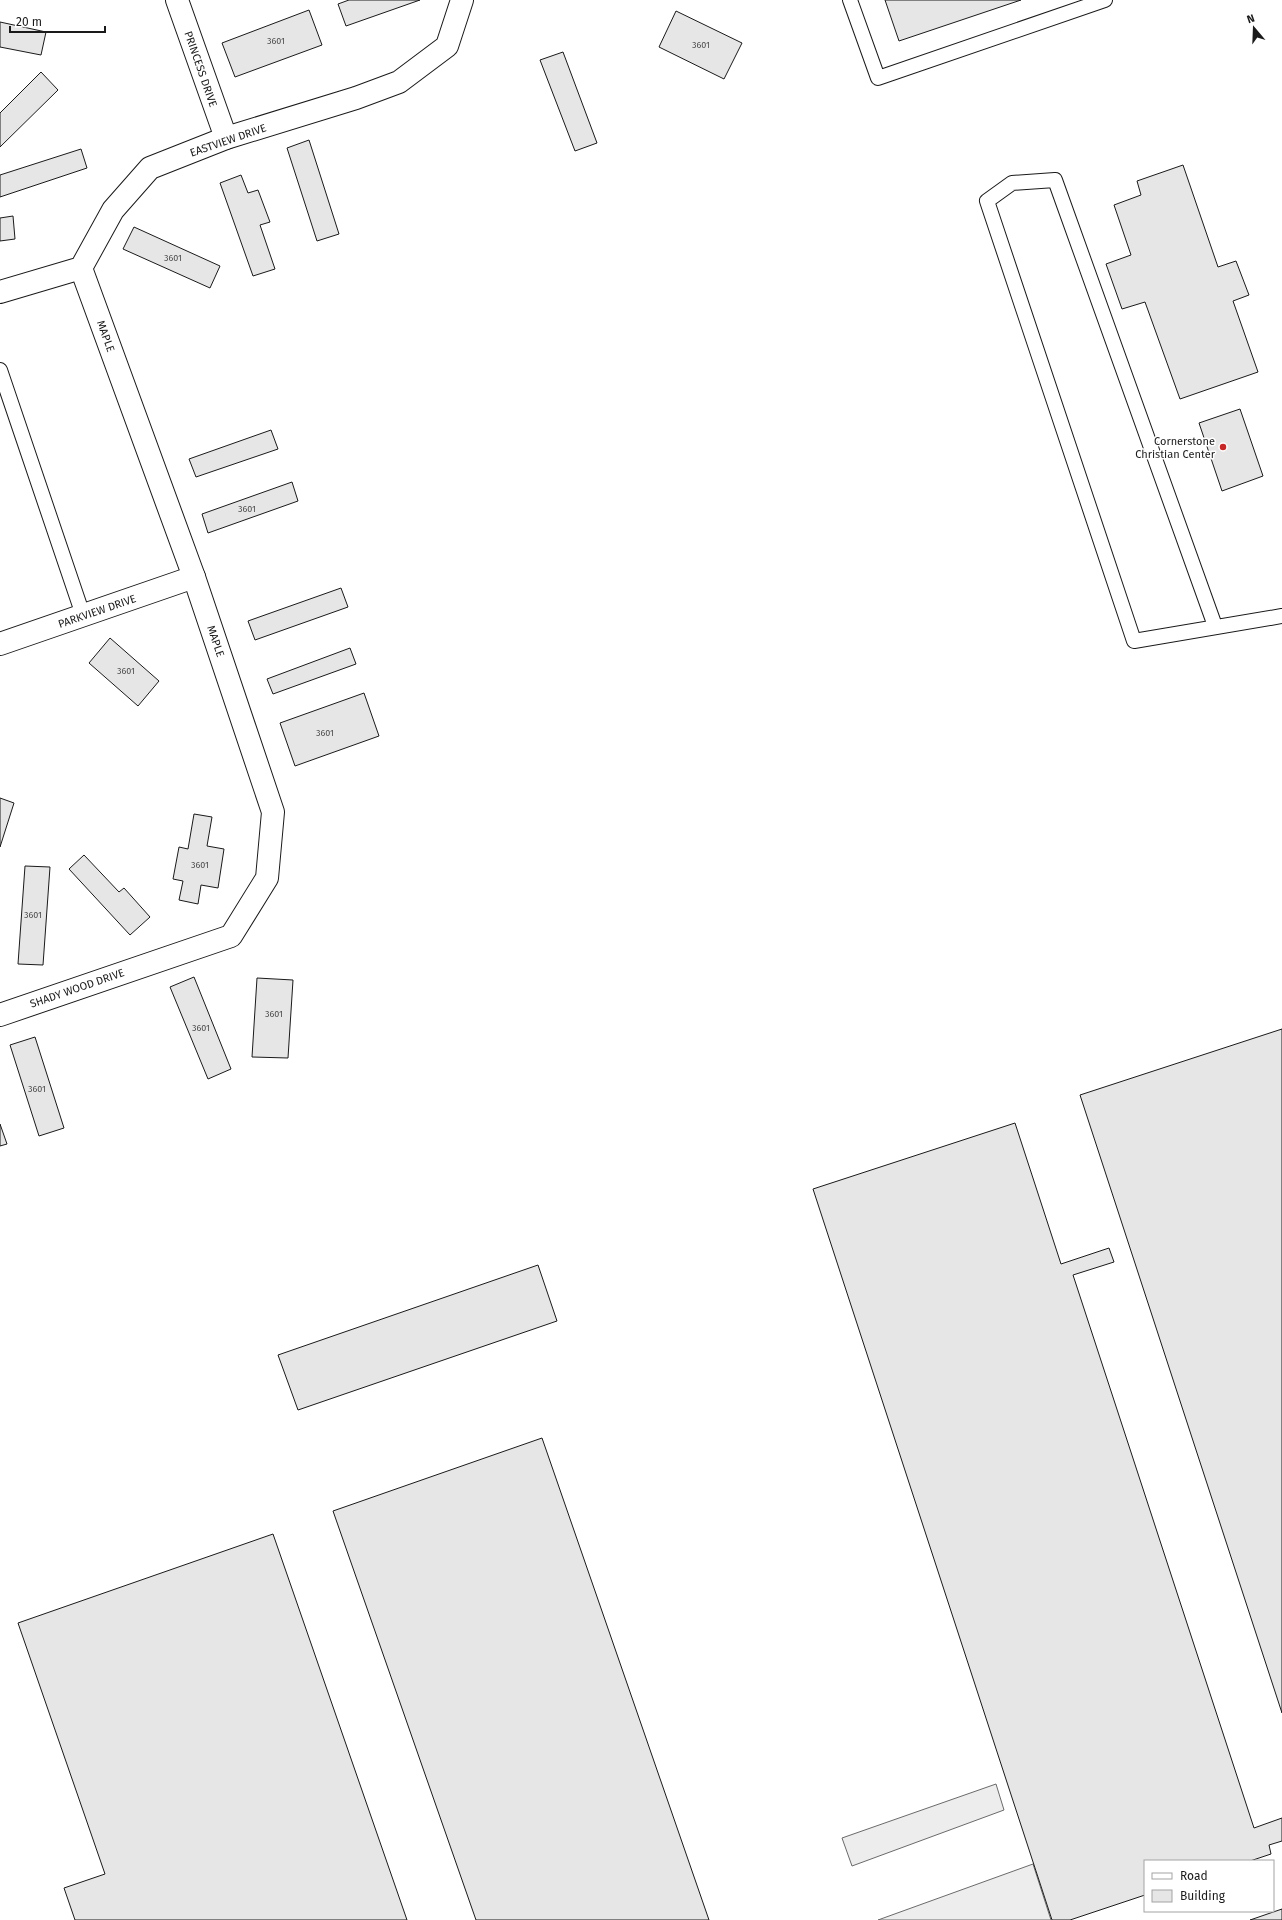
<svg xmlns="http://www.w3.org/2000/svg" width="1282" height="1920" font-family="'Fira Sans',sans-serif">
<rect width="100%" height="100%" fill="#fff"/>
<g fill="#ededed" stroke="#6a6a6a">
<path d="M996,1784L1004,1810L852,1866L842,1838Z"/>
<path d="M1033,1864L1051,1920H878Z"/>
</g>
<g fill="#e6e6e6" stroke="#1a1a1a">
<path d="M349,0H420L346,26L338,4Z"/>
<path d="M885,0H1021L899,41Z"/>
<path d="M309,10L322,45L235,77L222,43Z"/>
<path d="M676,11L742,43L724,79L659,47Z"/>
<path d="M0,22L46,32L41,55L0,47Z"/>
<path d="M563,52L597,143L575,151L540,60Z"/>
<path d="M41,72L58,90L0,147V113Z"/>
<path d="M309,140L339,234L317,241L287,148Z"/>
<path d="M81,149L87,168L0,197V175Z"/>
<path d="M1183,165L1218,267L1236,261L1249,295L1233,301L1258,372L1180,399L1145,302L1122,309L1106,264L1131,255L1114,205L1141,195L1137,181Z"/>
<path d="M241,175L248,193L258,190L270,222L260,225L275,269L253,276L220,183Z"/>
<path d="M13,216L15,239L0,241V218Z"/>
<path d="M134,227L220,266L210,288L123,249Z"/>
<path d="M1240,409L1263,476L1222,491L1199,423Z"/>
<path d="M271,430L278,449L196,477L189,459Z"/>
<path d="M292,482L298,501L208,533L202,514Z"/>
<path d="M341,588L348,607L255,640L248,621Z"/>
<path d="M110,638L159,681L138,706L89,663Z"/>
<path d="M350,648L356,664L273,694L267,679Z"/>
<path d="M364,693L379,736L295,766L280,723Z"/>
<path d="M0,798L14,803L0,847Z"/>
<path d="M194,814L212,817L207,846L224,849L218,888L201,885L198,904L179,900L183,881L173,879L179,847L188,849Z"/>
<path d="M84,855L119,892L124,888L150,917L130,935L69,869Z"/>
<path d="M25,866L50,867L43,965L18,964Z"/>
<path d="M194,977L231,1069L208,1079L170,987Z"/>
<path d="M257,978L293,980L288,1058L252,1057Z"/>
<path d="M1282,1029V1713L1080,1095Z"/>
<path d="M35,1037L64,1128L39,1136L10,1045Z"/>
<path d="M1015,1123L1061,1264L1109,1248L1114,1262L1073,1275L1254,1828L1282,1818V1841L1269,1845L1271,1854L1250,1861H1145V1895L1070,1920H1052L813,1189Z"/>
<path d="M0,1124L7,1144L0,1146Z"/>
<path d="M538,1265L557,1321L298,1410L278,1355Z"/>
<path d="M542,1438L709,1920H476L333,1511Z"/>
<path d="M273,1534L407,1920H75L64,1888L105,1874L18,1623Z"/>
<path d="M1282,1909V1920H1250Z"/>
</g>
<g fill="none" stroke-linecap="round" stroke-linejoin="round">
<g stroke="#1a1a1a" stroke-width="16">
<g id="service">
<path d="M850,0L878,78L1105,0"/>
<path d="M0,370L83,615"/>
<path d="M1215,626L1055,180L1012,183L987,201L1134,641L1282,616"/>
</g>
</g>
<g stroke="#1a1a1a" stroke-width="24">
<g id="minor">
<path d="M177,0L226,138"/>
<path d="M0,292L81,268L113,210L150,168L226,138L356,98L399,82L447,46L462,0"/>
<path d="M0,644L194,577"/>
<path d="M0,1015L231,936L267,878L273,812L194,577L81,268"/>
</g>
</g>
<use href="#service" stroke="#fff" stroke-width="14"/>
<use href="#minor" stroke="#fff" stroke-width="22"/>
</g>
<circle fill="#c62828" stroke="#fff" stroke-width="1.5" cx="1223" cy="447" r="4"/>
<g text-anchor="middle" stroke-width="3" stroke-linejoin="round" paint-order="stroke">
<g font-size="9" fill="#4d4d4d">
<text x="276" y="44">3601</text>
<text x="701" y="48">3601</text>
<text x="173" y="261">3601</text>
<text x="247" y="512">3601</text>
<text x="126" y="674">3601</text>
<text x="325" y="736">3601</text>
<text x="200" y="868">3601</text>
<text x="33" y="918">3601</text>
<text x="274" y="1017">3601</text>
<text x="201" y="1031">3601</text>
<text x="37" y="1092">3601</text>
</g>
<g font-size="11" fill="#1a1a1a" stroke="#fff">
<text transform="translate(201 69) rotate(71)" y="4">PRINCESS DRIVE</text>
<text transform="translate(228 140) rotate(-19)" y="4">EASTVIEW DRIVE</text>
<text transform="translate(106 336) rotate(70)" y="4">MAPLE</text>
<text transform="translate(97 611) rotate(-19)" y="4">PARKVIEW DRIVE</text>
<text transform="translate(216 641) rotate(71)" y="4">MAPLE</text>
<text transform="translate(77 988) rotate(-19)" y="4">SHADY WOOD DRIVE</text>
</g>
<g font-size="11" fill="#1a1a1a" stroke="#fff" text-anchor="end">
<text x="1215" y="445">Cornerstone<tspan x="1215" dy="13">Christian Center</tspan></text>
</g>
</g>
<rect x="1144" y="1860" width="130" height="52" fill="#ffffff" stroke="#a3a3a3"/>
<rect x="1152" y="1873" width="20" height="6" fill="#ffffff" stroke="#a3a3a3"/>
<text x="1180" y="1880" font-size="12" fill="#1a1a1a">Road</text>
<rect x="1152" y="1890" width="20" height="12" fill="#e6e6e6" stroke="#a3a3a3"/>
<text x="1180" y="1900" font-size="12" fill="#1a1a1a">Building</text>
<g transform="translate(1254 28) rotate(341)" stroke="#ffffff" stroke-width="3" paint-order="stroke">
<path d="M0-3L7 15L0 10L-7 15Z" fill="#1a1a1a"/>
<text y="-6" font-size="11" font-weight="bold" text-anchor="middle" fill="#1a1a1a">N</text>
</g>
<path d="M10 26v6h95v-6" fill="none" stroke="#1a1a1a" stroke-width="2"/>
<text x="16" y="26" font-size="12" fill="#1a1a1a" stroke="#ffffff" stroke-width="3" paint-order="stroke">20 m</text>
</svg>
